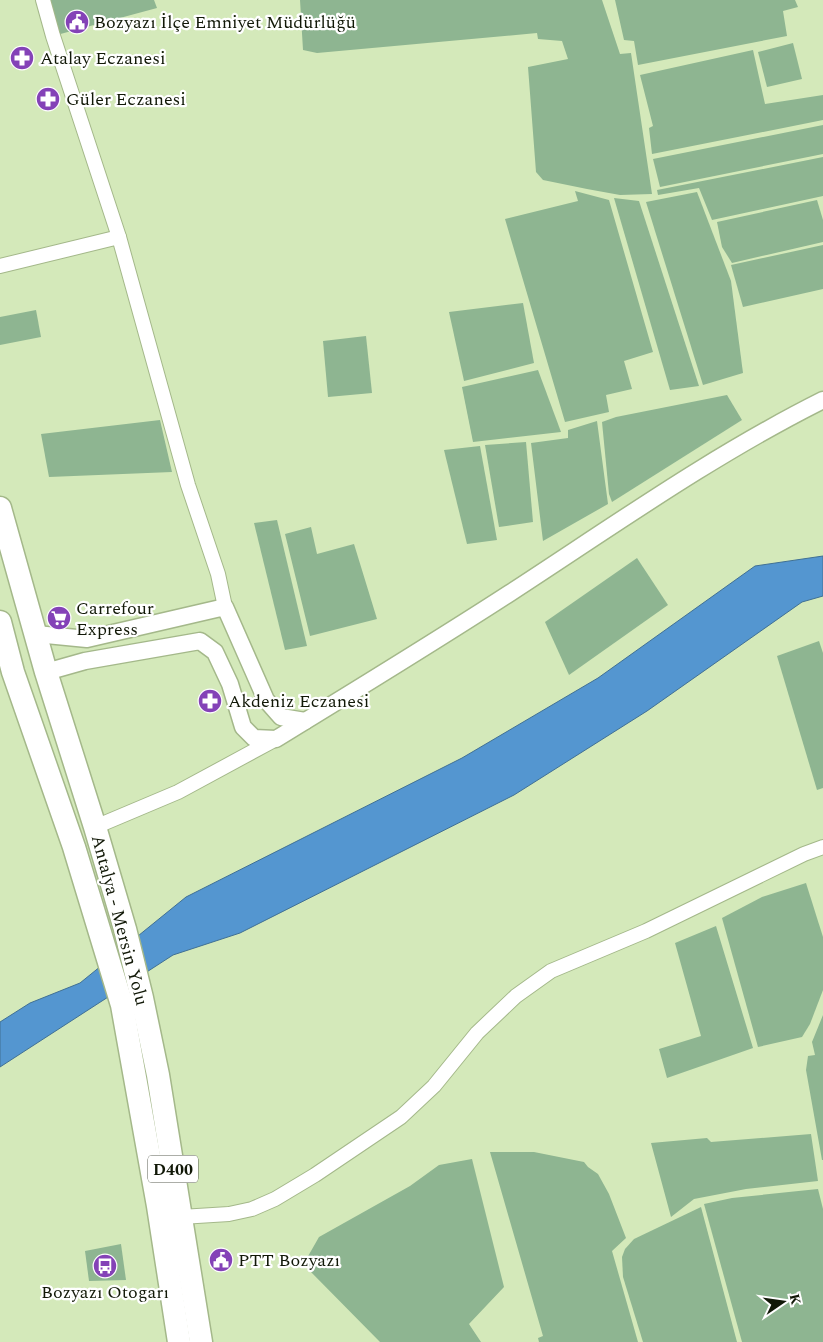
<svg xmlns="http://www.w3.org/2000/svg" width="823" height="1342" font-family="Spectral,serif">
<rect width="100%" height="100%" fill="#d4e9ba"/>
<path fill="#5496d0" stroke="#407094" d="M823,556V596L802,602L647,711L514,795L240,933L173,955L0,1067V1022L30,1003L80,983L186,897L462,758L598,678L755,566Z"/>
<g fill="#8eb591">
<path d="M43,0H154L157,8L53,36Z"/>
<path d="M300,0H602L620,54L631,53L652,194L620,195L587,189L543,180L536,172L528,67L568,59L562,41L538,39L537,33L317,53L303,50Z"/>
<path d="M615,0H795L798,7L783,11L787,36L638,65L634,41L624,40Z"/>
<path d="M793,43L802,79L767,87L758,52Z"/>
<path d="M753,50L765,104L823,95V120L652,154L649,128L653,126L640,75Z"/>
<path d="M823,125V154L660,187L653,159Z"/>
<path d="M823,157V196L712,220L699,188L658,195L657,190Z"/>
<path d="M575,191L609,200L653,352L624,361L632,389L606,395L609,412L565,422L505,219L578,201Z"/>
<path d="M697,192L731,281L743,373L703,385L646,202Z"/>
<path d="M614,198L639,201L699,386L670,390Z"/>
<path d="M817,200L823,220V242L732,263L722,247L717,222Z"/>
<path d="M823,245V289L743,307L731,265Z"/>
<path d="M523,303L534,363L464,381L449,312Z"/>
<path d="M36,310L41,337L0,345V317Z"/>
<path d="M366,336L372,393L328,397L323,341Z"/>
<path d="M538,370L561,432L473,442L462,387Z"/>
<path d="M727,395L742,420L612,502L609,494L602,422L616,417Z"/>
<path d="M160,420L172,472L49,477L41,434Z"/>
<path d="M597,421L608,504L543,541L531,443L568,438V430Z"/>
<path d="M526,442L533,522L499,527L485,445Z"/>
<path d="M480,446L497,540L467,544L444,450Z"/>
<path d="M277,520L307,646L285,650L254,523Z"/>
<path d="M311,527L317,554L354,544L377,619L310,636L285,534Z"/>
<path d="M637,558L668,605L569,675L545,622Z"/>
<path d="M819,641L823,653V788L817,790L777,656Z"/>
<path d="M806,883L823,937V990L810,1024L802,1037L758,1047L722,918L762,897Z"/>
<path d="M716,926L753,1048L667,1078L659,1049L701,1036L675,943Z"/>
<path d="M823,1015V1160H822L806,1070L808,1056L815,1055L812,1042Z"/>
<path d="M811,1134L818,1181L746,1189L694,1199L671,1217L651,1143L707,1138L711,1142Z"/>
<path d="M490,1152H534L584,1162L588,1167L598,1174L609,1194L626,1238L612,1251L638,1342H539L538,1338L543,1336Z"/>
<path d="M472,1159L504,1287L469,1324L481,1342H380L310,1271L307,1258L319,1237L410,1186L439,1165Z"/>
<path d="M818,1189L823,1209V1342H742L704,1204L732,1198Z"/>
<path d="M701,1207L737,1342H643L623,1277L622,1257L625,1249L634,1239Z"/>
<path d="M121,1244L126,1280L89,1281L85,1251Z"/>
</g>
<g fill="none" stroke-linecap="round" stroke-linejoin="round">
<g stroke="#a4b88a" stroke-width="16">
<g id="minor">
<path d="M43,0L53,36L119,237L188,485L218,574L225,607"/>
<path d="M0,266L119,237"/>
<path d="M95,827L178,792L276,739"/>
<path d="M181,1217L229,1214L252,1209L275,1199L315,1175L401,1117L434,1086L477,1033L516,996L551,971L646,931L804,854L823,847"/>
</g>
</g>
<g stroke="#a4b88a" stroke-width="19">
<g id="tertiary">
<path d="M36,634L87,639L225,607L266,700L281,717L305,721"/>
<path d="M46,672L85,661L200,641L215,652L230,684L243,727L254,738L276,739C354,691 433,643 510,593C613,526 713,455 823,400"/>
</g>
</g>
<g stroke="#a4b88a" stroke-width="25">
<g id="trunk">
<path d="M0,508L46,672L95,827L125,929L142,998L158,1075L201,1342"/>
<path d="M0,622L13,672L74,847L122,1005L158,1206L179,1342"/>
</g>
</g>
<use href="#minor" stroke="#fff" stroke-width="14"/>
<use href="#tertiary" stroke="#fff" stroke-width="16"/>
<use href="#trunk" stroke="#fff" stroke-width="22"/>
</g>
<defs>
<g id="civic-disc" transform="scale(1.25)"><circle r="9.5" fill="#8442b7" stroke="#fff"/><path d="M-.6-6.5H3V-4.5H.6V-3L4-1V1h2V6H-6V1h2V-1L-.6-3ZM-1.2 2.5V6h2.4V2.5Z" fill="#fff"/></g>
<g id="pharmacy-disc" transform="scale(1.25)"><circle r="9.5" fill="#8442b7" stroke="#fff"/><path d="M-2-6h4v4h4v4h-4v4h-4v-4h-4v-4h4Z" fill="#fff"/></g>
<g id="supermarket-disc" transform="scale(1.25)"><circle r="9.5" fill="#8442b7" stroke="#fff"/><path d="M-6-5.5h2.5l.6 2H6L4.5 2H-2.5L-4.4-4H-6ZM-1.5 3.2a1.3 1.3 0 1 0 .1 0ZM3 3.2a1.3 1.3 0 1 0 .1 0Z" fill="#fff"/></g>
<g id="bus-disc" transform="scale(1.25)"><circle r="9.5" fill="#8442b7" stroke="#fff"/><path d="M-5-6H5V4H4V6H2V4H-2V6H-4V4H-5ZM-3.5-4V0h7V-4ZM-3.5 1.2v1.5H-2V1.2ZM2 1.2v1.5H3.5V1.2Z" fill="#fff"/></g>
</defs>
<g fill-rule="evenodd">
<use href="#civic-disc" x="77" y="22"/>
<use href="#pharmacy-disc" x="22" y="58"/>
<use href="#pharmacy-disc" x="48" y="99"/>
<use href="#supermarket-disc" x="59" y="618"/>
<use href="#pharmacy-disc" x="210" y="701"/>
<use href="#civic-disc" x="221" y="1260"/>
<use href="#bus-disc" x="105" y="1266"/>
</g>
<g text-anchor="middle" stroke-width="4.5" stroke-linejoin="round" paint-order="stroke">
<rect fill="#fff" stroke="#585d51" stroke-width="1" x="148" y="1155.5" width="50" height="27" rx="4"/>
<g font-size="16" font-weight="bold" fill="#111807">
<text x="173" y="1175">D400</text>
</g>
<g font-size="18" fill="#111807" stroke="#fff" text-anchor="start">
<text x="94" y="28">Bozyazı İlçe Emniyet Müdürlüğü</text>
<text x="40" y="64">Atalay Eczanesi</text>
<text x="66" y="105">Güler Eczanesi</text>
<text x="76" y="614">Carrefour<tspan x="76" dy="21">Express</tspan></text>
<text x="228" y="707">Akdeniz Eczanesi</text>
<text x="238" y="1266">PTT Bozyazı</text>
<text x="105" y="1298" text-anchor="middle">Bozyazı Otogarı</text>
</g>
<g font-size="18" fill="#111807" stroke="#fff">
<text transform="translate(120 920) rotate(75)" y="6">Antalya - Mersin Yolu</text>
</g>
</g>
<g transform="translate(783 1302) rotate(77)" stroke="#ffffff" stroke-width="4" paint-order="stroke">
<path d="M0-4L9 19L0 12L-9 19Z" fill="#111807"/>
<text y="-8" font-size="14" font-weight="bold" text-anchor="middle" fill="#111807">K</text>
</g>
</svg>
